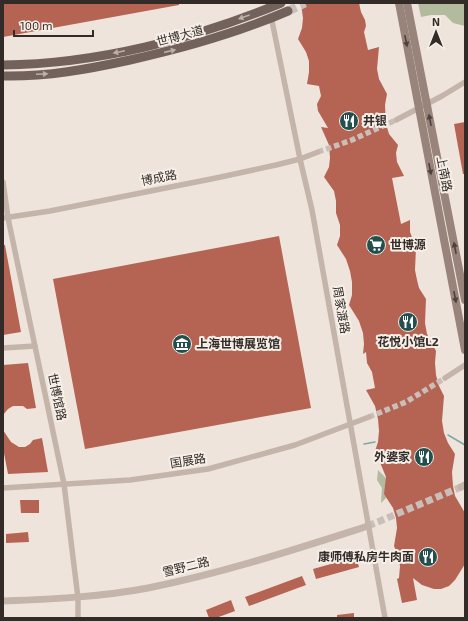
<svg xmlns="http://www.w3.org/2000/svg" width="468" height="621" font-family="'Exo 2','Noto Sans SC',sans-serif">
<rect width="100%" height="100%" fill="#eee4dc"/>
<g fill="#b3bb9e">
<path d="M418,3H465V26L453,23L445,15H431L421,17Z"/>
<path d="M378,470L393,485L392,492L381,503L382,488L377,480Z"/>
</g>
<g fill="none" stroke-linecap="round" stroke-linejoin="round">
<g stroke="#7fa7a6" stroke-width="1.5">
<path d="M448,435L465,445"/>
<path d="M364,444L375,442"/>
</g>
</g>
<g fill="#b56453">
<path d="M3,3H179V5L3,37Z"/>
<path d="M301,3H359L361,12L365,20L366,26L364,32L368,50L379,47L377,69L379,79L387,94L385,105L386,124L389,134L398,145L396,153L397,162L404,176L392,178L401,224L410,220V232L416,248L415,270L417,280L419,288L426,299L425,323L427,334L436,351L435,363L436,375L439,386L444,396L442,421L444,433L448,443L455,454L452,472L453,486L455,496L465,513L464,524L465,564L455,580L449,586L441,589H434L422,585L413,578L417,600L402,603L397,579L399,578L400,566L397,553L394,546L397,528L396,518L393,508L384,494L386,477L379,460L374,454L378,442L379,431L378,419L375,406L366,390L375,388L372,372L367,363L366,352L363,354L364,344L363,333L359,321L349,305L352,295V282L350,271L346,259L337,245L340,236V225L336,213V201L334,191L324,177L329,167L330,158L329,145L321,127L328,128L318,111L317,104L321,96L319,86L307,84L309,72V61L306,52L298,39L302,28L303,18Z"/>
<path d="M465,122V174H463L454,124Z"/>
<path d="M279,236L311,408L85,449L53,279Z"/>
<path d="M3,245H5L21,332L3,335Z"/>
<path d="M28,363L36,408L27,409L23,406H13L8,409L3,415V365Z"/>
<path d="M3,430L11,442L19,447H25L30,444L33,440L42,438L48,472L8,474L3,448Z"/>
<path d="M20,500H39V513H21Z"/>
<path d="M28,532L29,542L6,543V534Z"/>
<path d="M356,557L359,567L316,579L313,569Z"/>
<path d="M302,576L306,585L249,606L245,597Z"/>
<path d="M231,600L235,611L216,618H209L206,610Z"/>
<path d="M354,613V618H337V615Z"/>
</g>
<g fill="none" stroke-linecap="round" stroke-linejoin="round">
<g stroke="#c9bfb8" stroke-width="5.5" stroke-dasharray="5.5 3" stroke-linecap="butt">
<path d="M318,152L352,140L396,120"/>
<path d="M369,417L406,402L445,378"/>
</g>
<path stroke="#c9bfb8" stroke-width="7" stroke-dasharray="7 3.5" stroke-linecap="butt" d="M368,526L461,487"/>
<path stroke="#c9bfb8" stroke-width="9" stroke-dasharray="9 4.5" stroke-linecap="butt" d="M288,11L305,3"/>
<g stroke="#c4b4aa" stroke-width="5.5">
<path d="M271,16L300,159L312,210L385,618"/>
<path d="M396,120L442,96L465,82"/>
<path d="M3,182L8,218L64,484L78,598V618"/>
<path d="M3,218L50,211L216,178L276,165L300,159L318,152"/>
<path d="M3,348L35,346"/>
<path d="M445,378L465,365"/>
<path d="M3,488L130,480L208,469L295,445L369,417"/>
</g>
<g stroke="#c4b4aa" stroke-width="7">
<path d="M461,487L465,485"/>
<path d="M3,601C52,599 101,597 148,588C223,573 296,549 368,526"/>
</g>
<g stroke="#98847b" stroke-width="8">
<path d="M399,3L465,350"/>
<path d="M407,3L465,300"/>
</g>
<g stroke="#73625b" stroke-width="9">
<path d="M3,65C96,64 195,39 281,3"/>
<path d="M3,76C46,77 89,69 130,60C184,48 237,33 288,11"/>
</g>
</g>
<defs><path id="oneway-solid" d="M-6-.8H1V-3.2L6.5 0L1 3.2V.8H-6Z"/></defs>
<g fill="#bbb0a9">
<use href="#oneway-solid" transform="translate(244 17) rotate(160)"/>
<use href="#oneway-solid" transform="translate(170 51) rotate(-13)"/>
<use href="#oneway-solid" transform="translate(119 52) rotate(168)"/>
<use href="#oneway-solid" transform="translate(42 74) rotate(-3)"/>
</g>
<g fill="#4c413d">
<use href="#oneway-solid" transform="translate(406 41) rotate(79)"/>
<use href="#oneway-solid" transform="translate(430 120) rotate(-101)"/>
<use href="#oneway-solid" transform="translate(430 169) rotate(79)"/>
<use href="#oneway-solid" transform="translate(455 248) rotate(-101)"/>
<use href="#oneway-solid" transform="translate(455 297) rotate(79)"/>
</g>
<defs>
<g id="restaurant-disc" transform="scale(1)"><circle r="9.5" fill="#234f4f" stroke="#f6efe8"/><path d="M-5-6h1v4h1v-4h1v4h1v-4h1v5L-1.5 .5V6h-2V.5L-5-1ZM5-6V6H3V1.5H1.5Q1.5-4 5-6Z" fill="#fff"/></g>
<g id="supermarket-disc" transform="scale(1)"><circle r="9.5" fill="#234f4f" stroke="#f6efe8"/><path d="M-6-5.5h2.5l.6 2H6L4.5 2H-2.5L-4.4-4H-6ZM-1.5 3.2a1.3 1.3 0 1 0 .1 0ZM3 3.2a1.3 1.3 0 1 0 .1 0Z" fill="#fff"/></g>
<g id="museum-disc" transform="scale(1)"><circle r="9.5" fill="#234f4f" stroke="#f6efe8"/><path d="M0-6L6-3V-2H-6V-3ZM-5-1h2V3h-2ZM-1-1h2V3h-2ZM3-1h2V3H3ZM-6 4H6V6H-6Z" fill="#fff"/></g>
</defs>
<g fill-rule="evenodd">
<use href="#restaurant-disc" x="349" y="121"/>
<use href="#supermarket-disc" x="376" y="245"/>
<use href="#restaurant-disc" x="408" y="322"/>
<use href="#museum-disc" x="182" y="344"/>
<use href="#restaurant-disc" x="424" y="457"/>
<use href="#restaurant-disc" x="428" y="557"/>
</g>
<g text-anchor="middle" stroke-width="4" stroke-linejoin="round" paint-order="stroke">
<g font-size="12" fill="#332b28" stroke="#f6efe8">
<text transform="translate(180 36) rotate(-15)" y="4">世博大道</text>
<text transform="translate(444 174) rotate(79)" y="4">上南路</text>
<text transform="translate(159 178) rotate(-11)" y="4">博成路</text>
<text transform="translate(341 310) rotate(80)" y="4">周家渡路</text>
<text transform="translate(57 397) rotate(78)" y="4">世博馆路</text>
<text transform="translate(188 461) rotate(-9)" y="4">国展路</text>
<text transform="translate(186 567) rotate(-14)" y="4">雪野二路</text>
</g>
<g font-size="12" font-weight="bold" fill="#332b28" stroke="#f6efe8" text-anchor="start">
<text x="363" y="125">井银</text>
<text x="390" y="249">世博源</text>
<text x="408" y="346" text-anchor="middle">花悦小馆L2</text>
<text x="196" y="348">上海世博展览馆</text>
<text x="410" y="461" text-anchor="end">外婆家</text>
<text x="414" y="561" text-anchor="end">康师傅私房牛肉面</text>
</g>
</g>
<rect width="468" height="621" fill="none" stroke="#332b28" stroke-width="8"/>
<g transform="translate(436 32)" stroke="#f6efe8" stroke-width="3" paint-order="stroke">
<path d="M0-3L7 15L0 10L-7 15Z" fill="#332b28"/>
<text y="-6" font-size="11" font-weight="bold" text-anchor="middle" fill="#332b28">N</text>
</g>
<path d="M14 30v6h79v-6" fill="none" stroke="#332b28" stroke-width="2"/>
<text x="20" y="30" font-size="12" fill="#332b28" stroke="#f6efe8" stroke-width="3" paint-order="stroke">100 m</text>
</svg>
